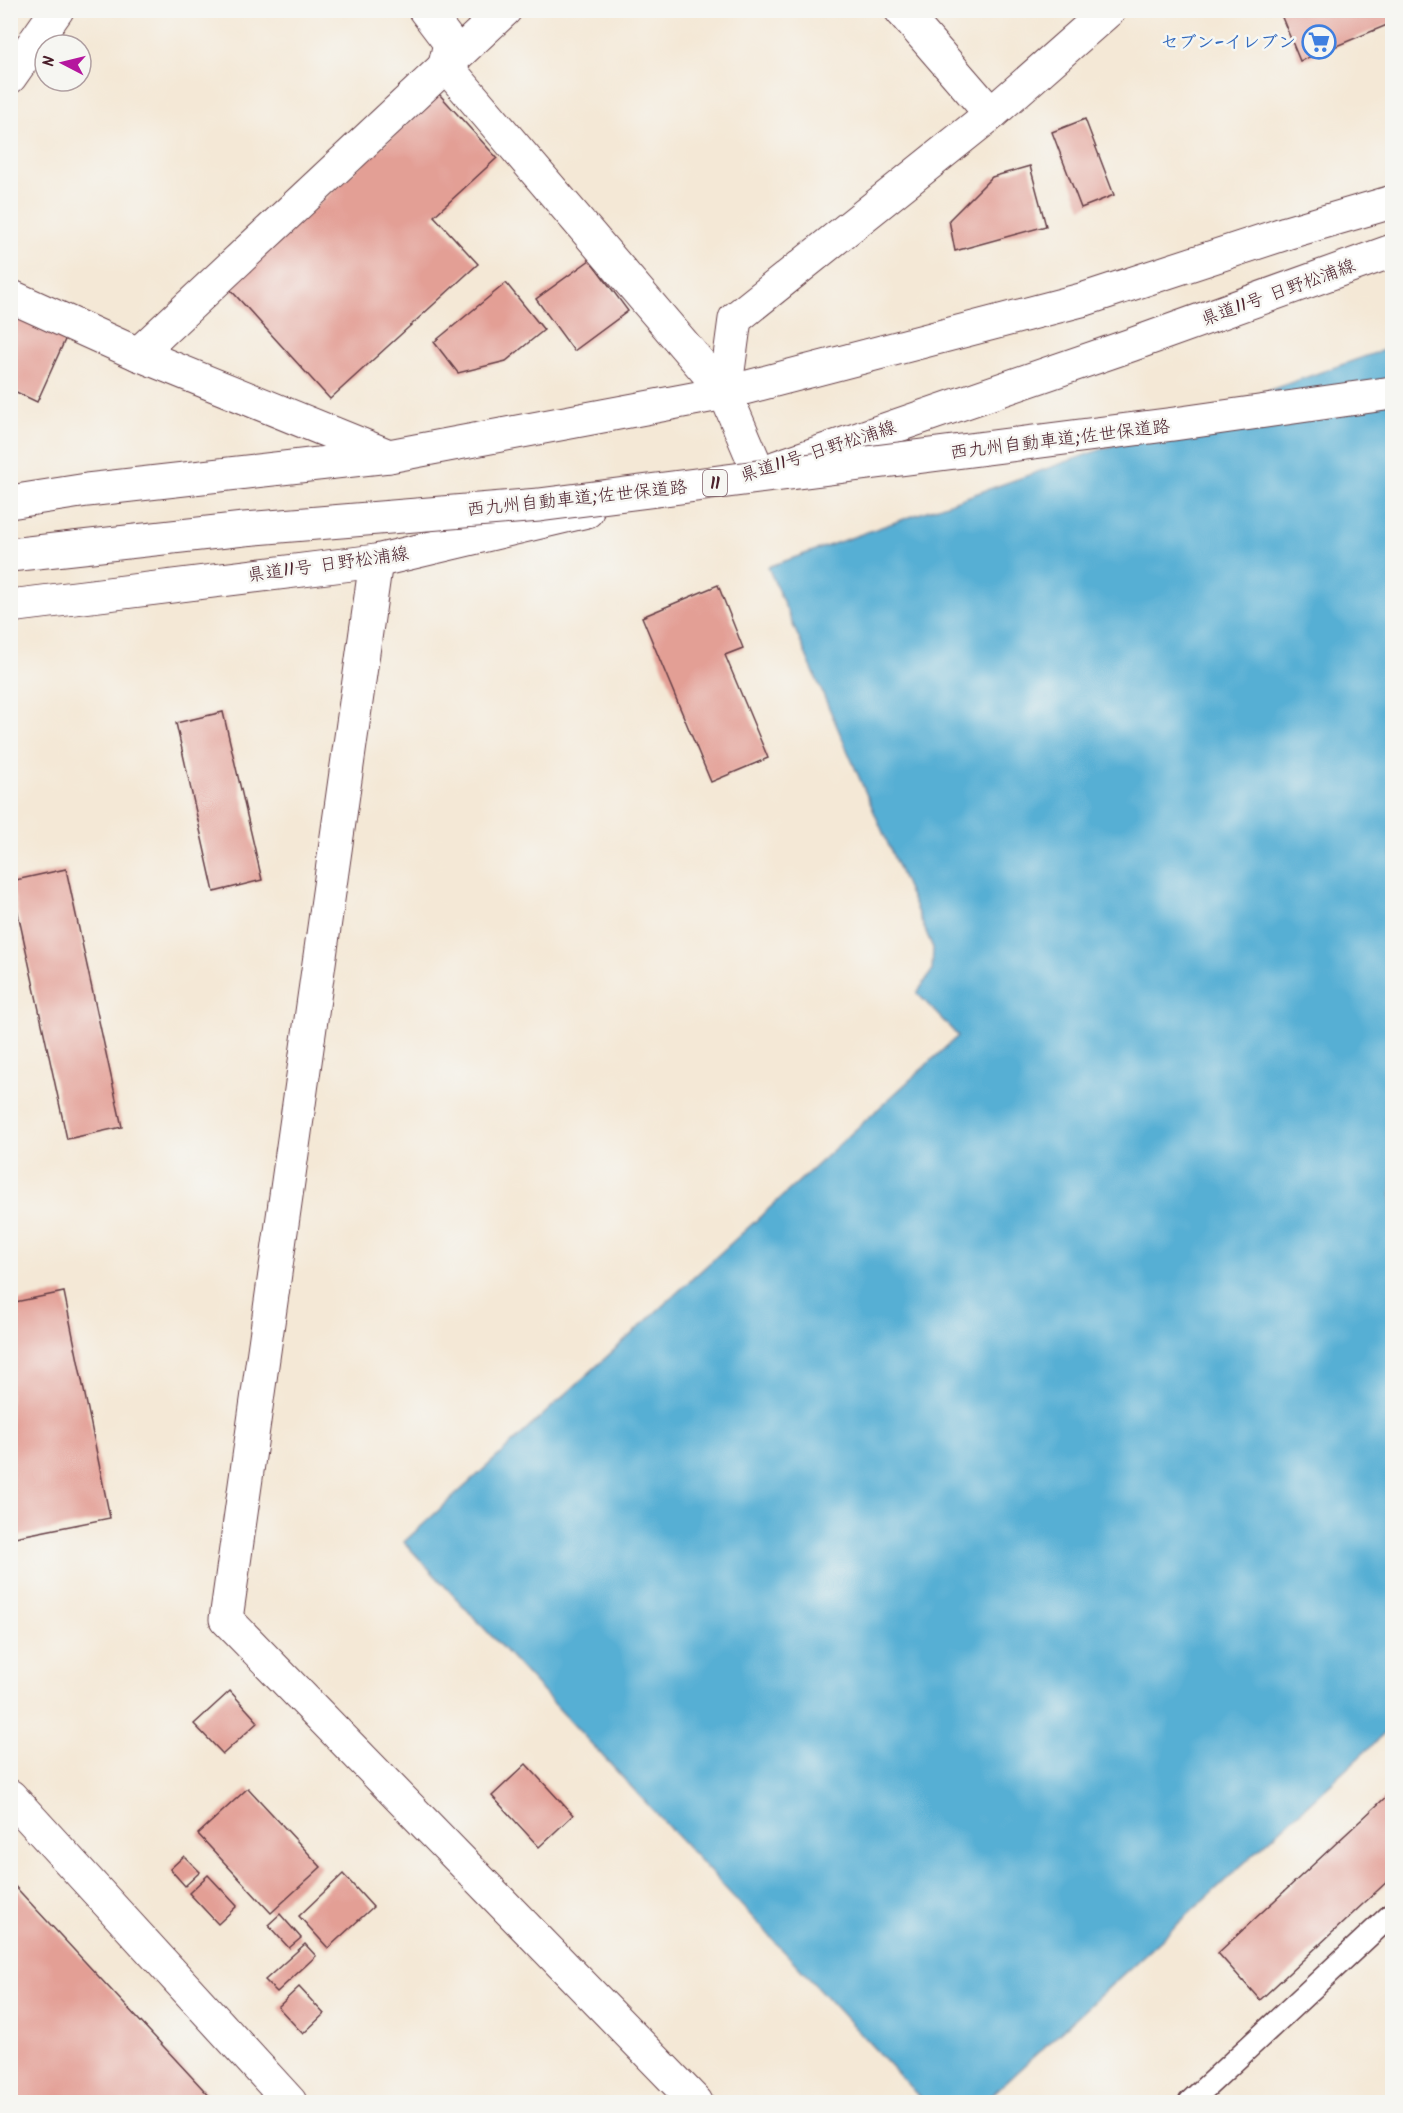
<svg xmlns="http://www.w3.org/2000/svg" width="1403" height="2113" font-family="Kalam,'Klee One',sans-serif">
<rect width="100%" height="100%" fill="#f6f6f2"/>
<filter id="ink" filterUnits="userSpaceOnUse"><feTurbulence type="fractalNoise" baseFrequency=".0167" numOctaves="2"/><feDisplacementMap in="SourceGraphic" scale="12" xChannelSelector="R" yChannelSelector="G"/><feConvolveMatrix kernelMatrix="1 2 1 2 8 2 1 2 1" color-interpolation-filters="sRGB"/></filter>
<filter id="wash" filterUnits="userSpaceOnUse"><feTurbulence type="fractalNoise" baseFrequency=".008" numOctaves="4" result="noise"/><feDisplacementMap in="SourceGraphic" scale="24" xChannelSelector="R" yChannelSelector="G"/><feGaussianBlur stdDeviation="1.35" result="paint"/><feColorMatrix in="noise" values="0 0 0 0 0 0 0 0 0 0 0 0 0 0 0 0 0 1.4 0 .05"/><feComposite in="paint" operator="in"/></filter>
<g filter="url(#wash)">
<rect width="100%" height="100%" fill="#f4e8d6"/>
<path fill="#57afd4" stroke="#506780" stroke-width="1.5" d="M1392,347V1727L984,2102H924L404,1542L958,1036L917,993L932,971L933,948L768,567Z"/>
<g id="blocks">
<g fill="#e39f95">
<path d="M1279,10H1392V23L1300,61Z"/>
<path d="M439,94L497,158L434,216L478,264L330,399L228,287Z"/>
<path d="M1085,119L1114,195L1081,208L1052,132Z"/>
<path d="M1030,166L1046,226L955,251L949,220L992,177Z"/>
<path d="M590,260L628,311L574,351L536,299Z"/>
<path d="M506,283L544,330L506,361L458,373L434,342Z"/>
<path d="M10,306L68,333L37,402L10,389Z"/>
<path d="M718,585L743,648L725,655L768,758L711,782L642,617Z"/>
<path d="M223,712L262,880L214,892L176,723Z"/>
<path d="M66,869L122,1127L67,1139L11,881Z"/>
<path d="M64,1292L110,1518L10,1538V1303Z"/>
<path d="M230,1691L258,1722L223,1754L194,1724Z"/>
<path d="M526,1764L573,1815L539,1847L492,1796Z"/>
<path d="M248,1788L321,1867L271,1913L198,1834Z"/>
<path d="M1389,1794L1392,1798V1877L1260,2000L1218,1953Z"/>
<path d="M184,1856L200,1872L185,1886L170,1869Z"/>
<path d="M343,1874L373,1907L328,1948L299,1916Z"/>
<path d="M208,1875L237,1906L218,1924L189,1893Z"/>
<path d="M10,1881L215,2102H10Z"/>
<path d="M280,1914L301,1938L289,1948L268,1925Z"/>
<path d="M305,1944L316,1956L277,1992L265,1980Z"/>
<path d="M299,1987L324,2014L303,2034L278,2007Z"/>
</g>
</g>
</g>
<g filter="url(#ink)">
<use href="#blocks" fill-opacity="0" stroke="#643d45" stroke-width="1.5"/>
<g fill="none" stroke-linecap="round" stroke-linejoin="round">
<g stroke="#643d45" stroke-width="25">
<path id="lane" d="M1190,2102L1392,1914"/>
</g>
<g stroke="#643d45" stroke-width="35">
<g id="street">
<path d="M425,10L450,43L445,65L725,393"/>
<path d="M901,10L991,114"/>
<path d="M10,296L138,354L389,456"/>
<path d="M138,354L505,10"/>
<path d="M759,473L725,393L735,319L991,114L1109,10"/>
<path d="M376,561L226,1619L696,2102"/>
</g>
</g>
<g stroke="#643d45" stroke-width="35">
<g id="secondary">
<path d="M10,77L57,10"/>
<path d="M10,1796L290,2102"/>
</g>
</g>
<g stroke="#643d45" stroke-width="35">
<g id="primary">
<path d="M777,467L1131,345L1392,251"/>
<path d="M10,502L87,490L389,456L725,393L1085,299L1286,233L1392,202"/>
<path d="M10,606L376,561L587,511"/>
</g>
</g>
<use href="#lane" stroke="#fff" stroke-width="22"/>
<use href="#street" stroke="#fff" stroke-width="33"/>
<use href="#secondary" stroke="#fff" stroke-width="33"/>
<use href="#primary" stroke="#fff" stroke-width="33"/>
<g stroke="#643d45" stroke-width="35" stroke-linecap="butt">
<path id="highway-bridge" d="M10,555L244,529L539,505L1174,424L1392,393"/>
</g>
<use href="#highway-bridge" stroke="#fff" stroke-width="33"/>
</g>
</g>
<defs>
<g id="supermarket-ring" transform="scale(1.725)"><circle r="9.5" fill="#f6f6f2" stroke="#3f7fe0" stroke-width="1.5"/><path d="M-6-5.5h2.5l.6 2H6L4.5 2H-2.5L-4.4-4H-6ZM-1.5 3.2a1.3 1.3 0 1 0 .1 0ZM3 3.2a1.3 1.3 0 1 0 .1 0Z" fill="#3f7fe0"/></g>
</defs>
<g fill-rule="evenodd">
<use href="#supermarket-ring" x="1319" y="42"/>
</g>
<g text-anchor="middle" stroke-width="5" stroke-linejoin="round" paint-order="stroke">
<rect fill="#f6f6f2" stroke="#7e6067" stroke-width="1.5" x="703" y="470" width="24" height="26" rx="4.5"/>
<g font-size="16" font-weight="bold" fill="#4a1f2b">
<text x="715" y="489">11</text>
</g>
<g font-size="18" font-weight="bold" fill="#366cbe" stroke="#f6f6f2" text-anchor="end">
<text x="1296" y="48">セブン-イレブン</text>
</g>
<g font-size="18" fill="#4a1f2b" stroke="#f6f6f2">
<text transform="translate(1278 292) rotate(-20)" y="6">県道11号 日野松浦線</text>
<text transform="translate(1060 439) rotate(-7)" y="6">西九州自動車道;佐世保道路</text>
<text transform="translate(818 451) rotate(-18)" y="6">県道11号 日野松浦線</text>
<text transform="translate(577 498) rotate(-6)" y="6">西九州自動車道;佐世保道路</text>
<text transform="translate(328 564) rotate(-8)" y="6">県道11号 日野松浦線</text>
</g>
</g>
<rect width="1403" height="2113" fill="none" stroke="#f6f6f2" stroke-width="36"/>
<g transform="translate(63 63) rotate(277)"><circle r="28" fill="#f6f6f2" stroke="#b1a0a2" stroke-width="1.5"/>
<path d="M0-4.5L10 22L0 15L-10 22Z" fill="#b5179e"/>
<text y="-9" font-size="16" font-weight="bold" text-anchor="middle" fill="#4a1f2b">N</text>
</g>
</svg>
